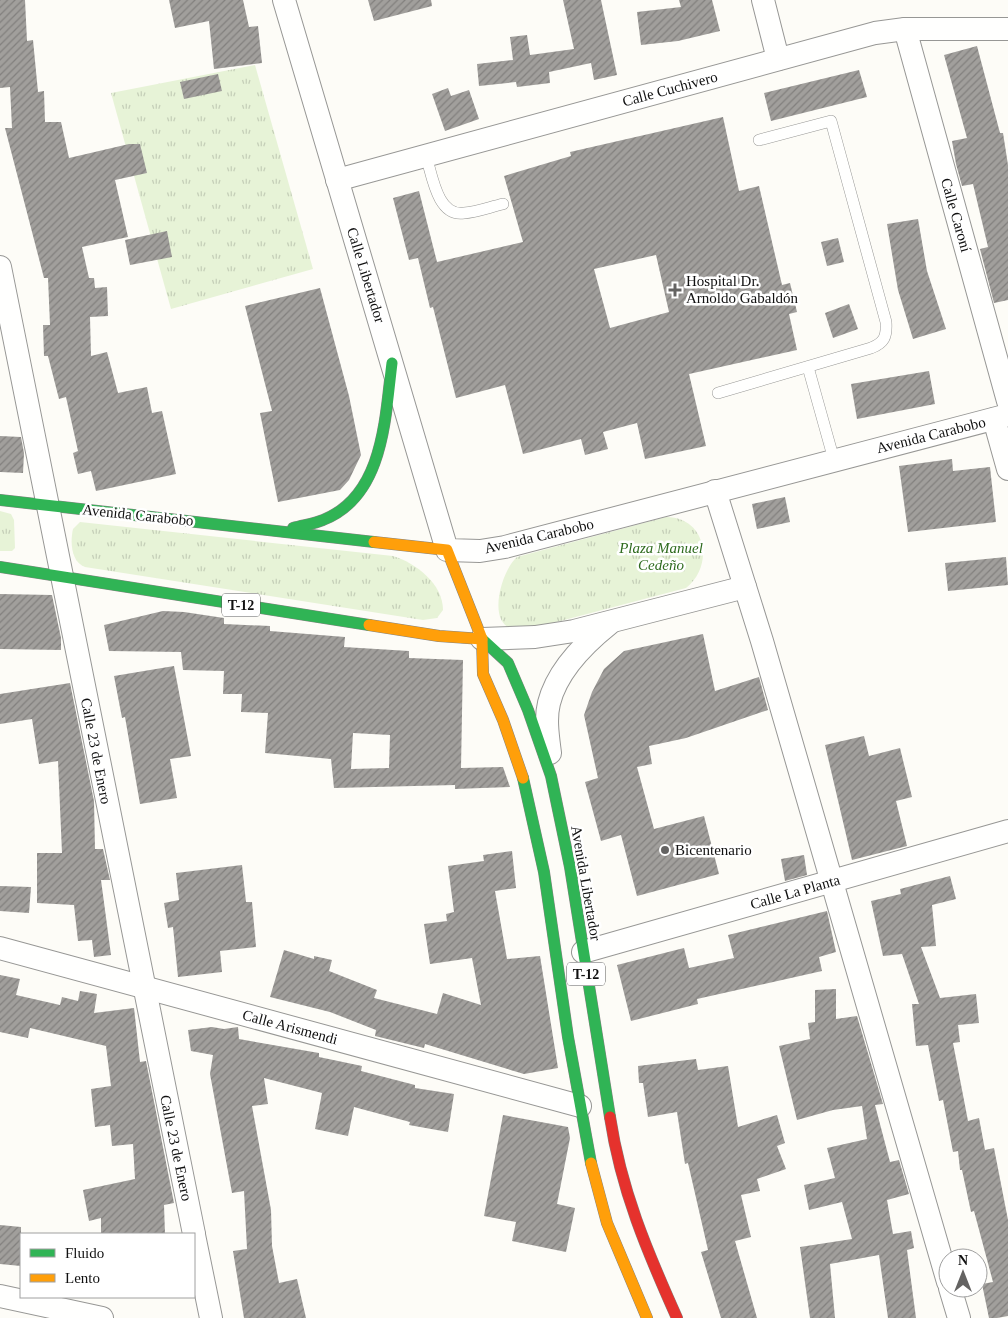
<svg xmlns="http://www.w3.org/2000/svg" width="1008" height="1318" font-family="Georgia,serif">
<defs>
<pattern id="park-tufts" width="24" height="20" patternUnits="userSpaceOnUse" patternTransform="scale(1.25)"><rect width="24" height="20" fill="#e7f3d7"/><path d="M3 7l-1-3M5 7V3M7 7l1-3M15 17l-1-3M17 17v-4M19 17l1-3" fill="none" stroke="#c5cfb8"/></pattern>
<pattern id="building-hatch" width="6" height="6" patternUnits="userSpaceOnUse" patternTransform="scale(1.25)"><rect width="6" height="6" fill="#a19f9c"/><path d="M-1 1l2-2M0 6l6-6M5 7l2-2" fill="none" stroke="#82807e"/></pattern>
</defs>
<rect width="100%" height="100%" fill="#fdfcf7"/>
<g fill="url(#park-tufts)">
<path d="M255,65L313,269L171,309L111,93Z"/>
<path d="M0,511L11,514L14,520L15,548L12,551H0Z"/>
<path d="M666,517C706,517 715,565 686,588L530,629C524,628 515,630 510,628C487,619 503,568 517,557Z"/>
<path d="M80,522L393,556C416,563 443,584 443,610L437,618L423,620L85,567C71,562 70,542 73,529Z"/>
</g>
<g fill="url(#building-hatch)" fill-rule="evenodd">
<path d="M0,0H25L27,41L33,40L38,92L44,91L45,122H61L69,158L129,144H140L147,173L115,180L128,237L82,247L89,278H94L95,288L107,287L108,316L90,317L91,356L107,352L118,393L147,387L152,413L162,411L176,474L96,491L91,471L78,474L73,453L78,451L66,397L59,399L48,356H44L43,325H50L48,278H44L5,128H12L10,87L0,88Z"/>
<path d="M169,0H243L249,27L258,26L262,63L214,69L209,21L175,28Z"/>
<path d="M368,0H431L432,6L374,21Z"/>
<path d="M563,0H601L617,75L594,80L591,63L549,72L550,83L517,87L516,82L479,86L477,64L513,60L510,37L527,35L530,55L574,49Z"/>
<path d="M679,0H712L720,31L678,41L641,45L637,12L681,7Z"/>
<path d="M977,46L1000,133H1003L1008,165V300L994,303L980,249L988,247L973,184L962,186L956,164L952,141L967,138L944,55Z"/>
<path d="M859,70L867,97L771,121L764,93Z"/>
<path d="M218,74L222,91L184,99L180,82Z"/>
<path d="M448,88L451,96L469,90L479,119L445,131L432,94Z"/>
<path d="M723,117L739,191L759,186L782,285L790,283L797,312L789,314L797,350L689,374L706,446L645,459L637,423L603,432L608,449L585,455L581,439L523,454L505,385L456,398L433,307L430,308L418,258L409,260L393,198L419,191L437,262L523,242L504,176L571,156L570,152ZM656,255L669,312L610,328L594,269Z"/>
<path d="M918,219L927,271L946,329L913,339L898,290L887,224Z"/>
<path d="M167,231L172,257L130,265L125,240Z"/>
<path d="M838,238L844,262L827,266L821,242Z"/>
<path d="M320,288L349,396L361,455L349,480L340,490L278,502L260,413L272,411L245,306Z"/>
<path d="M849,304L858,329L833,338L825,313Z"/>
<path d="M929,371L935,404L857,419L851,384Z"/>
<path d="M0,436L21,437L24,453L23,473L0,472Z"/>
<path d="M952,459L953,471L990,467L996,522L908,532L899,466Z"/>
<path d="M785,497L790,522L757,529L752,504Z"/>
<path d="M1006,557L1008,585L948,591L945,563Z"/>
<path d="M0,594L52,595L61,638V650L0,649Z"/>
<path d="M163,611L184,612L224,618V624L270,626V631L345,637L344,647L409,651V658L463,660L461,768L503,767L510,787L455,789V785L334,788L331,759L265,753L268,713L241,712L242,694H223L224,671L183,670L181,652L109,651L104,625ZM353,733L390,735L389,768L351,769Z"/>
<path d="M703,634L715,691L759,677L768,710L686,738L649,746L652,764L637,767L654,829L704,816L719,874L637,896L621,835L601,841L585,782L598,778L584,715L592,692L604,669L624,651Z"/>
<path d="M174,666L191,756L170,759L177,798L140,804L125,717L122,718L114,676Z"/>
<path d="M70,683L94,801L95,849H103L110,880H101L111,955L94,957L92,940L78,941L74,905L37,903V853H62L58,761L39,764L32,719L0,724V694Z"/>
<path d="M864,736L869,756L900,748L912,797L896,801L907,846L852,860L825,745Z"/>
<path d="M512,851L516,888L495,891L507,959L540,956L558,1068L524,1074L425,1044L424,1048L375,1036L376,1030L330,1012L270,997L284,950L314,959V956L332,960L329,971L377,990L374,998L437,1014L443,993L481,1005L472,958L430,964L424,924L447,921L446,914L454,912L448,866L484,861L483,855Z"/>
<path d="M804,855L807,875L785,881L781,859Z"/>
<path d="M242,865L246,902H252L256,947L220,951L222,972L178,977L173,927L168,928L164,903L179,900L176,873Z"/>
<path d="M950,876L956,899L932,905L936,946L921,947L940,998L976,994L979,1023L958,1025L960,1042L953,1043L968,1121L979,1118L985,1150L994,1148L1008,1220V1316L997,1318H989L982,1284L993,1282L974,1211L971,1212L962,1170H960L958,1151L953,1152L943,1100L939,1101L928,1045L916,1046L912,1004H919L902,954L883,956L871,901L901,894L900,889Z"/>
<path d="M0,886L31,887L29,913L0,911Z"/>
<path d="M827,911L836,952L819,957L822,971L697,999L698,1004L631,1021L617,965L684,948L689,968L734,958L728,935Z"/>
<path d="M0,975L20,979L16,995L60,1005L62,997L78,1001L80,991L97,994L94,1013L134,1008L140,1062L146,1061L174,1203L164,1205L165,1234H101V1218L89,1221L83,1190L135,1179L133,1144L112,1146L110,1125L95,1127L91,1089L111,1086L106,1046L30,1028L28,1038L0,1032Z"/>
<path d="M836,989V1019L857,1016L883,1104L875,1105L890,1162L899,1160L909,1194L887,1200L893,1234L911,1231L914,1248L907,1250L916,1318H888L879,1255L830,1264L835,1318H810L800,1247L852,1239L842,1202L809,1210L804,1185L835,1178L827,1148L867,1139L862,1106L833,1110L797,1120L779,1046L810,1039L808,1023L815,1022V990Z"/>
<path d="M212,1027L224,1029L238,1027L239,1039L319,1053V1057L362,1066L361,1071L415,1085V1088L454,1094L448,1132L409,1125L410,1122L354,1107L348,1136L315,1129L322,1093L264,1078L268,1104L252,1106L271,1210L272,1246L279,1283L297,1279L306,1318H244L233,1251L247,1249L244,1191L232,1193L210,1074L213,1055L191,1051L188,1030Z"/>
<path d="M696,1059L698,1070L728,1066L738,1127L777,1115L785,1143L777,1146L786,1169L757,1179L760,1191L741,1195L751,1237L735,1241L757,1318H721L701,1252L708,1250L688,1163L685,1164L677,1112L648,1117L643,1083H639L638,1066Z"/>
<path d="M503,1115L568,1127L570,1138L557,1204L575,1208L566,1252L512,1241L516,1222L484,1216Z"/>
<path d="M0,1225L21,1227V1266L0,1264Z"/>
</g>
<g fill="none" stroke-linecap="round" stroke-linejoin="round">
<g stroke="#979795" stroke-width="12">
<g id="lane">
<path d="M426,156C432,174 437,217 464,213C477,212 490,207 503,204"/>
<path d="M808,367L834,460"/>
<path d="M718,393L871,348C884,343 887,337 886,322L831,121L759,140"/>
</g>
</g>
<g stroke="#979795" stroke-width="24">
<g id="street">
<path d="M284,0L447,550L480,551L505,547L1008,415"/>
<path d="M763,0L778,59"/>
<path d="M905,29L1008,401"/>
<path d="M337,180L875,33L905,29H1008"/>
<path d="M0,267L194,1234"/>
<path d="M994,419L1008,469"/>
<path d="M715,491L762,641L948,1282"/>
<path d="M482,639L535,637L574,631L745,587"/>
<path d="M550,753C548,737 545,719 549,703C557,671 584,644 609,624"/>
<path d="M0,948L580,1106"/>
<path d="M583,952L1008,831"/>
<path d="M194,1235L211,1318"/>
<path d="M950,1288L959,1318"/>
<path d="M0,1296L102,1318"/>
</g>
</g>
<g stroke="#858482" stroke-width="12">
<g id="fast">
<path d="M0,500L374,542"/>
<path d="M293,528C303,525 314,524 323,520C384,496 385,418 392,363"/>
<path d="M0,567L369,625"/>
<path d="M482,639L508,663L528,710L551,776L570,867L610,1117"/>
<path d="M523,778L544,872L568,1037L591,1163"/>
</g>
</g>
<g stroke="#858482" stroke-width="12">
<g id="slow">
<path d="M374,542L447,550L482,639L483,674L503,720L523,778"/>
<path d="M369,625L439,636L482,639"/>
<path d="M591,1163L607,1223L647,1318"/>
</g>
</g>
<g stroke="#858482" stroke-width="12">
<path id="jam" d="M610,1117C621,1190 647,1251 677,1318"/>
</g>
<use href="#lane" stroke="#fffffe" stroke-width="11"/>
<use href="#street" stroke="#fffffe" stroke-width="22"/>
<use href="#fast" stroke="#30b455" stroke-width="11"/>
<use href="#slow" stroke="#ff9f0a" stroke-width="11"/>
<use href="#jam" stroke="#e5322d" stroke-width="11"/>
</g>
<g fill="#646362" stroke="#fff" stroke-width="2">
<path d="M672.5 282.5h5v5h5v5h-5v5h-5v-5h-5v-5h5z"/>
<circle cx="665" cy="850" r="5"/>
</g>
<g text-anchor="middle" stroke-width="5" stroke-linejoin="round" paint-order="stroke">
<g fill="#fff" stroke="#585858" stroke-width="1">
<rect x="222" y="593.5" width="38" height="23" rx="4"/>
<rect x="567" y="962.5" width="38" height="23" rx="4"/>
</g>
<g font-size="14" font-weight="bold" fill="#111">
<text x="241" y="610">T-12</text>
<text x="586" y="979">T-12</text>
</g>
<g font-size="15" fill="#111" stroke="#fff">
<text transform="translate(670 89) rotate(-15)" y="5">Calle Cuchivero</text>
<text transform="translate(956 215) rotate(74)" y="5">Calle Caroní</text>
<text transform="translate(366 275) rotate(73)" y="5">Calle Libertador</text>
<text transform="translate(931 435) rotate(-14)" y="5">Avenida Carabobo</text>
<text transform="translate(138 515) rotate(6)" y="5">Avenida Carabobo</text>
<text transform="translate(539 536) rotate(-13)" y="5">Avenida Carabobo</text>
<text transform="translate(96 751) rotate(79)" y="5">Calle 23 de Enero</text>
<text transform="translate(586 883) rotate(80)" y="5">Avenida Libertador</text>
<text transform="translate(795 892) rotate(-16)" y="5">Calle La Planta</text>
<text transform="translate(290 1027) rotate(15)" y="5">Calle Arismendi</text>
<text transform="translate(176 1148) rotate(78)" y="5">Calle 23 de Enero</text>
</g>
<g font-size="15" fill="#111" stroke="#fff" text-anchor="start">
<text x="686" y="286">Hospital Dr.<tspan x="686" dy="17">Arnoldo Gabaldón</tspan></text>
<text x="675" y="855">Bicentenario</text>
</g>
<g font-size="15" font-style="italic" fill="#2f6b1f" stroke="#fff">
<text x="661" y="553">Plaza Manuel<tspan x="661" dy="17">Cedeño</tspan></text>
</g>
</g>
<rect x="20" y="1233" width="175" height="65" fill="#ffffff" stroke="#a0a0a0"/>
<rect x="30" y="1249" width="25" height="8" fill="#30b455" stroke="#a0a0a0"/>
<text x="65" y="1258" font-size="15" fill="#111111">Fluido</text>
<rect x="30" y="1274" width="25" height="8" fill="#ff9f0a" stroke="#a0a0a0"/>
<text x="65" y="1283" font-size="15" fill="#111111">Lento</text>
<g transform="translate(963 1273)"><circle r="24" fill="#ffffff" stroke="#a0a0a0"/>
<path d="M0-4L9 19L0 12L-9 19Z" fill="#646362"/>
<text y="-8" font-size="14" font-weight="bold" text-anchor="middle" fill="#111111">N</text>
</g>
</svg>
